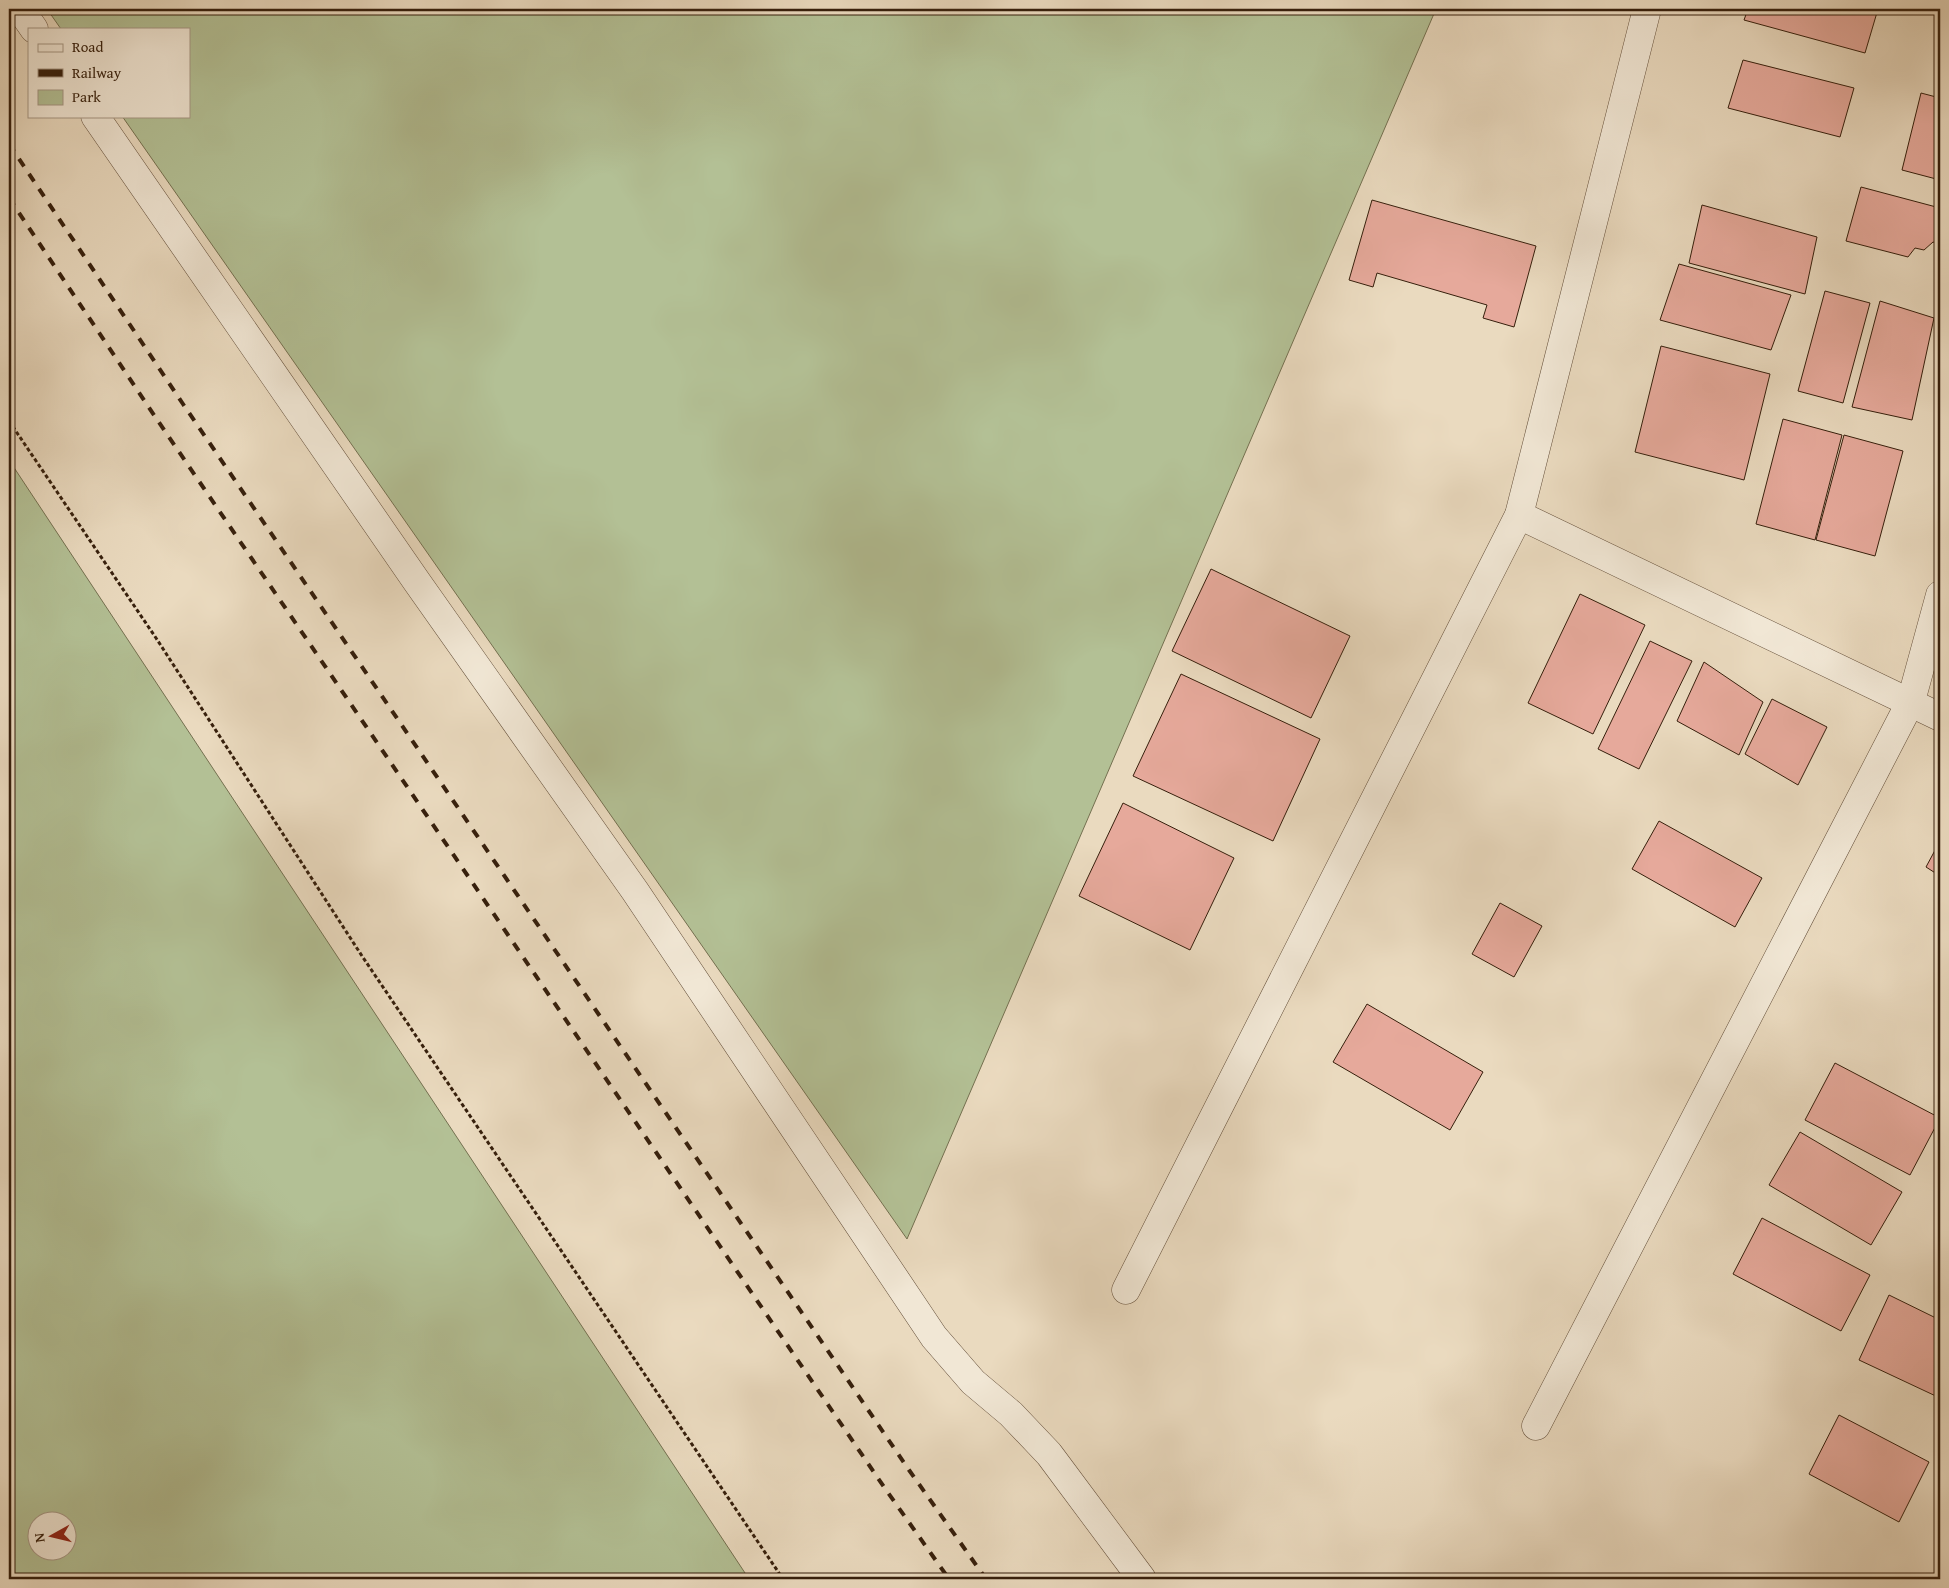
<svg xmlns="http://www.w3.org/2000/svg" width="1949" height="1588" font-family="'Gentium Book Plus',serif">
<rect width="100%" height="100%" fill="#eadabf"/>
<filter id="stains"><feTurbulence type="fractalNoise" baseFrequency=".004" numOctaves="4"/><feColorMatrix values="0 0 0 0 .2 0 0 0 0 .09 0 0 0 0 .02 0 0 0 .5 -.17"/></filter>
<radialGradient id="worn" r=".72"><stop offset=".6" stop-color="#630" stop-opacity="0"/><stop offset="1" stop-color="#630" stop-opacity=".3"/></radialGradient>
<g fill="#b3c095" stroke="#747050" fill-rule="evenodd">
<path d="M47,9H1436L907,1239L122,116H189V29H61Z"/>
<path d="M9,460L749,1579H9ZM38,1520H68V1550H38Z"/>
</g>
<g fill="#e6a99b" stroke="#361f0c">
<path d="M1748,9H1878L1865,53L1744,20Z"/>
<path d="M1743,60L1854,88L1840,137L1728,108Z"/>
<path d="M1921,93L1940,98V180L1902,170Z"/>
<path d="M1861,187L1940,208V244L1933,242L1924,250L1915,248L1908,257L1846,241Z"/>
<path d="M1372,200L1536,246L1514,327L1483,318L1487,305L1377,273L1373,287L1349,280Z"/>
<path d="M1702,205L1817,237L1805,294L1689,263Z"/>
<path d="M1679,264L1791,295L1771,350L1660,320Z"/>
<path d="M1825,291L1870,303L1843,403L1798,391Z"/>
<path d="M1880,301L1934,318L1912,420L1852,407Z"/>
<path d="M1661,346L1770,374L1744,480L1635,452Z"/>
<path d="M1783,419L1842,435L1815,540L1756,524Z"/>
<path d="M1844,435L1903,451L1875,556L1816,540Z"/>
<path d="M1211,569L1350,636L1311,718L1172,651Z"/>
<path d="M1580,594L1645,625L1593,734L1528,703Z"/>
<path d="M1650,641L1692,661L1639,769L1598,749Z"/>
<path d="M1704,662L1763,702L1739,755L1677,721Z"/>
<path d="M1181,674L1320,739L1273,841L1133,776Z"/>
<path d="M1772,699L1827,727L1798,785L1745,754Z"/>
<path d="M1123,803L1234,858L1190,950L1079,896Z"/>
<path d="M1659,821L1762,878L1735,927L1632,869Z"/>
<path d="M1940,841V876L1926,867Z"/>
<path d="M1500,903L1542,926L1514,977L1472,954Z"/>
<path d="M1367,1004L1483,1072L1450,1130L1333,1062Z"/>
<path d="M1835,1063L1940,1118L1910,1175L1805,1120Z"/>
<path d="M1800,1132L1902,1192L1871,1245L1769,1185Z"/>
<path d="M1762,1218L1870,1275L1841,1331L1733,1274Z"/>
<path d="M1889,1295L1940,1320V1398L1859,1360Z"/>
<path d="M1839,1415L1929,1462L1899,1522L1809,1474Z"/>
</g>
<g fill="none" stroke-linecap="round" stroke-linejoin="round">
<g stroke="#634e39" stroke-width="29">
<g id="minor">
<path d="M20,9L34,29"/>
<path d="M95,116L417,582L635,891L934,1337L973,1382L1011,1414L1049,1454L1142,1579"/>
<path d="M1519,515L1940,717"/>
<path d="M1126,1290L1519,515L1647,9"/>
<path d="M1536,1426L1911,701L1940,595"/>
</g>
</g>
<path stroke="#361f0c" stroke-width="3" stroke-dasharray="4 2.5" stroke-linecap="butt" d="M9,421L156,638L362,956L783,1579"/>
<use href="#minor" stroke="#f1e7d5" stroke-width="28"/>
<g stroke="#361f0c" stroke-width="4" stroke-dasharray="9 9" stroke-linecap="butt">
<path d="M9,144L183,404L909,1470L986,1579"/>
<path d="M9,198L158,421L884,1487L949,1579"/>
</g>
</g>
<rect width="1949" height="1588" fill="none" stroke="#eadabf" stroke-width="30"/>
<rect x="10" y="10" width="1929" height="1568" fill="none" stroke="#361f0c" stroke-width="2.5"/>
<rect x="15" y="15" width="1919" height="1558" fill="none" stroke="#361f0c"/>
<rect x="28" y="28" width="162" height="90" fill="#f1e7d5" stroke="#a69785"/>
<rect x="38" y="44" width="25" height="8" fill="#f1e7d5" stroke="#a69785"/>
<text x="72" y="52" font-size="15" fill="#361f0c">Road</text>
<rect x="38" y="69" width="25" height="8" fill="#361f0c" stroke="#a69785"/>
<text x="72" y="78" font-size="15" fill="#361f0c">Railway</text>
<rect x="38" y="90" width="25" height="15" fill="#b3c095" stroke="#a69785"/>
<text x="72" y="102" font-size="15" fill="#361f0c">Park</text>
<g transform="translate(52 1536) rotate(262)"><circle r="24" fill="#f1e7d5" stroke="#a69785"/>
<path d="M0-4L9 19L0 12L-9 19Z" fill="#8f2418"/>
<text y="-8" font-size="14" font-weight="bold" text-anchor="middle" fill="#361f0c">N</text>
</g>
<rect width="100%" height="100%" filter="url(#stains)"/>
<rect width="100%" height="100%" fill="url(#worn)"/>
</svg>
